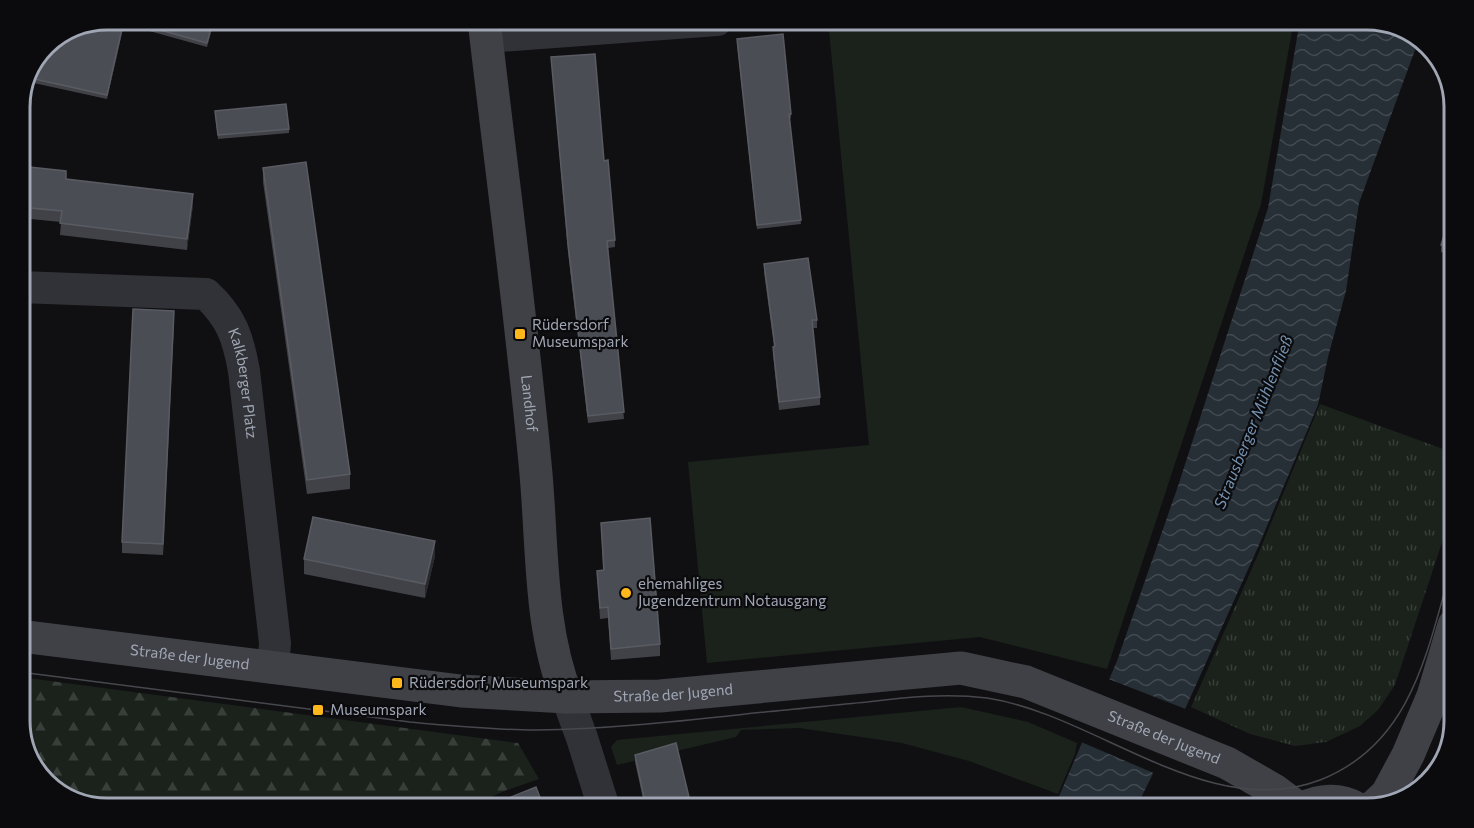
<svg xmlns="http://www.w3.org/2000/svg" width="1474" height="828" font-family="Commissioner,sans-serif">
<defs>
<pattern id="forest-firs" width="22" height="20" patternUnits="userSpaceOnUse" patternTransform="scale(1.5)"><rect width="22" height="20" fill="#1a221b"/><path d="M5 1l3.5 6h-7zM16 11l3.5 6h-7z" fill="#383f3a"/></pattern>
<pattern id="park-tufts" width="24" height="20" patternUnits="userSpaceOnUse" patternTransform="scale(1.5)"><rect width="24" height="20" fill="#1a221b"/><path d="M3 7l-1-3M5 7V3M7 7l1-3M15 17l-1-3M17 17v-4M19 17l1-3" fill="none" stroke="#383f3a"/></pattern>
<pattern id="water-waves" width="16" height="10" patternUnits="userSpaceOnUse" patternTransform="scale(1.5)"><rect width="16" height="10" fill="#262e36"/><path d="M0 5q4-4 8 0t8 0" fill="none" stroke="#424951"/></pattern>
</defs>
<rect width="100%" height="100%" fill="#101012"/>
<g fill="#1a221b">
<path d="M828,20H1294L1261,204L1107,669L980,637L707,663L688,462L869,445Z"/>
<path d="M961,707L1028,722L1077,743L1075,754L1058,794L969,761L902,743L799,728L741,730L736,737L617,765L611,747L617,740Z"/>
</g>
<path fill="url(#forest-firs)" d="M20,677L518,743L539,779L507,790L465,808H107L63,797L31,765L20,727Z"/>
<path fill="url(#park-tufts)" d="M1320,404L1454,453V506L1395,685L1378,710L1360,726L1326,742L1295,746L1250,734L1191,707L1257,557Z"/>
<path fill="url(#water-waves)" d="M1300,20C1333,20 1394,14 1419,39L1359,203L1346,291L1328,357L1318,405L1259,545L1186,707L1136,808H1054L1117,661L1178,486L1268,208Z"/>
<path fill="#101012" d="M1106,678L1188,710L1156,774L1079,741Z"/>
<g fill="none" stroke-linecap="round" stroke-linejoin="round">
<g stroke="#313237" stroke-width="32">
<path d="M486,37L717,20"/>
<path id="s1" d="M20,287L206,294C231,317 238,337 244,371L275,643L273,668"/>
<path d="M567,697L582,738L604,808"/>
</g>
<g stroke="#3f4147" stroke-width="33">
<path id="s2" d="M484,20C501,167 521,315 535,463C543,541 538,624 567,697"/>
<path id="s3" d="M20,636L461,691L567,697L660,696L961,668L1026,682L1227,763L1274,790L1298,808"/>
<path d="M1373,807L1387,794L1408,755L1433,696L1454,625"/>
<path d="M1303,808C1320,800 1339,798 1356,808"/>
</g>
<path stroke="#46484e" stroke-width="1.5" d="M20,672L410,722C452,726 494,730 536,730C613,729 689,720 765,712C799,709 833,705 867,702C907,697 947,693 987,698C1095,714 1208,823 1320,780C1415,743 1428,645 1454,558"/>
</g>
<g fill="#414248">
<path d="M107,20H208L213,25L207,47L124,24L107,99L29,82L45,45Z"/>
<path d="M737,43L791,114V118H789L801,224L757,229Z"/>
<path d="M551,57L604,161L615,240V247L608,248L624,419L588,423L568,252Z"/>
<path d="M215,115L289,129V133L218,139Z"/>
<path d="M20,166L66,179L193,205L187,250L60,235L61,222L20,218Z"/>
<path d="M263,168L350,474V489L307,494L263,182Z"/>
<path d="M1454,204V257L1441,252V245Z"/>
<path d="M764,264L817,320V328H813L820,397V405L779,410L773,354L774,347L764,272Z"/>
<path d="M174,323L163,555L122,553V542Z"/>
<path d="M601,523L660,644V656L611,660L608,618L600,619L597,571L603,570Z"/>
<path d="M435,556L425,598L304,574V559Z"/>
<path d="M635,755L689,805L674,808H645L635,762Z"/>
</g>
<g fill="#292a2e">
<path d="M124,20V24L107,99V95Z"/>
<path d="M213,21V25L207,47V43Z"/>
<path d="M193,194V205L187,250V239Z"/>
<path d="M174,311V323L163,555V544Z"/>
<path d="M435,541V556L425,598V584Z"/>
<path d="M689,797V805L674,808H646V807Z"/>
</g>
<g fill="#4b4d54" stroke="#595b63" stroke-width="1.5">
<path d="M107,20H208L213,21L207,43L124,20L107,95L30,78L45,45Z"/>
<path d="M783,34L791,114H789L801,220L757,225L737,39Z"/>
<path d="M595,54L604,161L608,160L615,240L607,241L624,412L588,416L568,244L551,57Z"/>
<path d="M286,104L289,129L218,135L215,111Z"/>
<path d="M306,162L350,474L307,480L263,168Z"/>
<path d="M20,166L66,171V179L193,194L187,239L60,223L62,211L20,207Z"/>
<path d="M1454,204V249L1441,245Z"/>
<path d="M808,258L817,320H812L820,397L779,402L773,347L775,346L764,264Z"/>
<path d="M133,309L174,311L163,544L122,542Z"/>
<path d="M313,517L435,541L425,584L304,559Z"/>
<path d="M650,518L660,644L611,649L608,607L600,608L597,571L604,570L601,523Z"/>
<path d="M1454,714V722L1443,765L1439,769Z"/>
<path d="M676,743L689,797L646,807L635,755Z"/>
<path d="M536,787L544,808H504L501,801Z"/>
</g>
<g fill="#feb81c" stroke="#0b0b0d" stroke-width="2">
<rect x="514" y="328" width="12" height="12" rx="3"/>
<circle cx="626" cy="593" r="6"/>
<rect x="391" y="677" width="12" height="12" rx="3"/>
<rect x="312" y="704" width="12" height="12" rx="3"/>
</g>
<g text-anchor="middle" stroke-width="4.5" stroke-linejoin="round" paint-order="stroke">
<g font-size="15" fill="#a0a6b4" stroke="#0b0b0d" text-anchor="start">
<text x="532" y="330">Rüdersdorf<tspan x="532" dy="17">Museumspark</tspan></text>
<text x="638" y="589">ehemahliges<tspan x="638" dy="17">Jugendzentrum Notausgang</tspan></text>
<text x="409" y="688">Rüdersdorf, Museumspark</text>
<text x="330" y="715">Museumspark</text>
</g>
<g font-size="15" fill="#a0a6b4" stroke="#0b0b0d">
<text dy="5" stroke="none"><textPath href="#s1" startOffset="286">Kalkberger Platz</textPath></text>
<text dy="5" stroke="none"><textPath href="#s2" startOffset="386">Landhof</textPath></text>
<text dy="5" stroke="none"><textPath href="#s3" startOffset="171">Straße der Jugend</textPath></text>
<text dy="5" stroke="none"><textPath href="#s3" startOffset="657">Straße der Jugend</textPath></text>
<text dy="5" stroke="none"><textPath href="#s3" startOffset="1161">Straße der Jugend</textPath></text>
</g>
<g font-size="16" font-style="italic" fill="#7493b2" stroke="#0b0b0d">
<text transform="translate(1253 422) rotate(-68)" y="6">Strausberger Mühlenfließ</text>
</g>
</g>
<path d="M0 0H1474V828H0ZM107 30H1367A77 77 0 0 1 1444 107V721A77 77 0 0 1 1367 798H107A77 77 0 0 1 30 721V107A77 77 0 0 1 107 30Z" fill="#0b0b0d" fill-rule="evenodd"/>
<path fill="none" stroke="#a0a6b4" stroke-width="3" d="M107 30H1367A77 77 0 0 1 1444 107V721A77 77 0 0 1 1367 798H107A77 77 0 0 1 30 721V107A77 77 0 0 1 107 30Z"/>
</svg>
